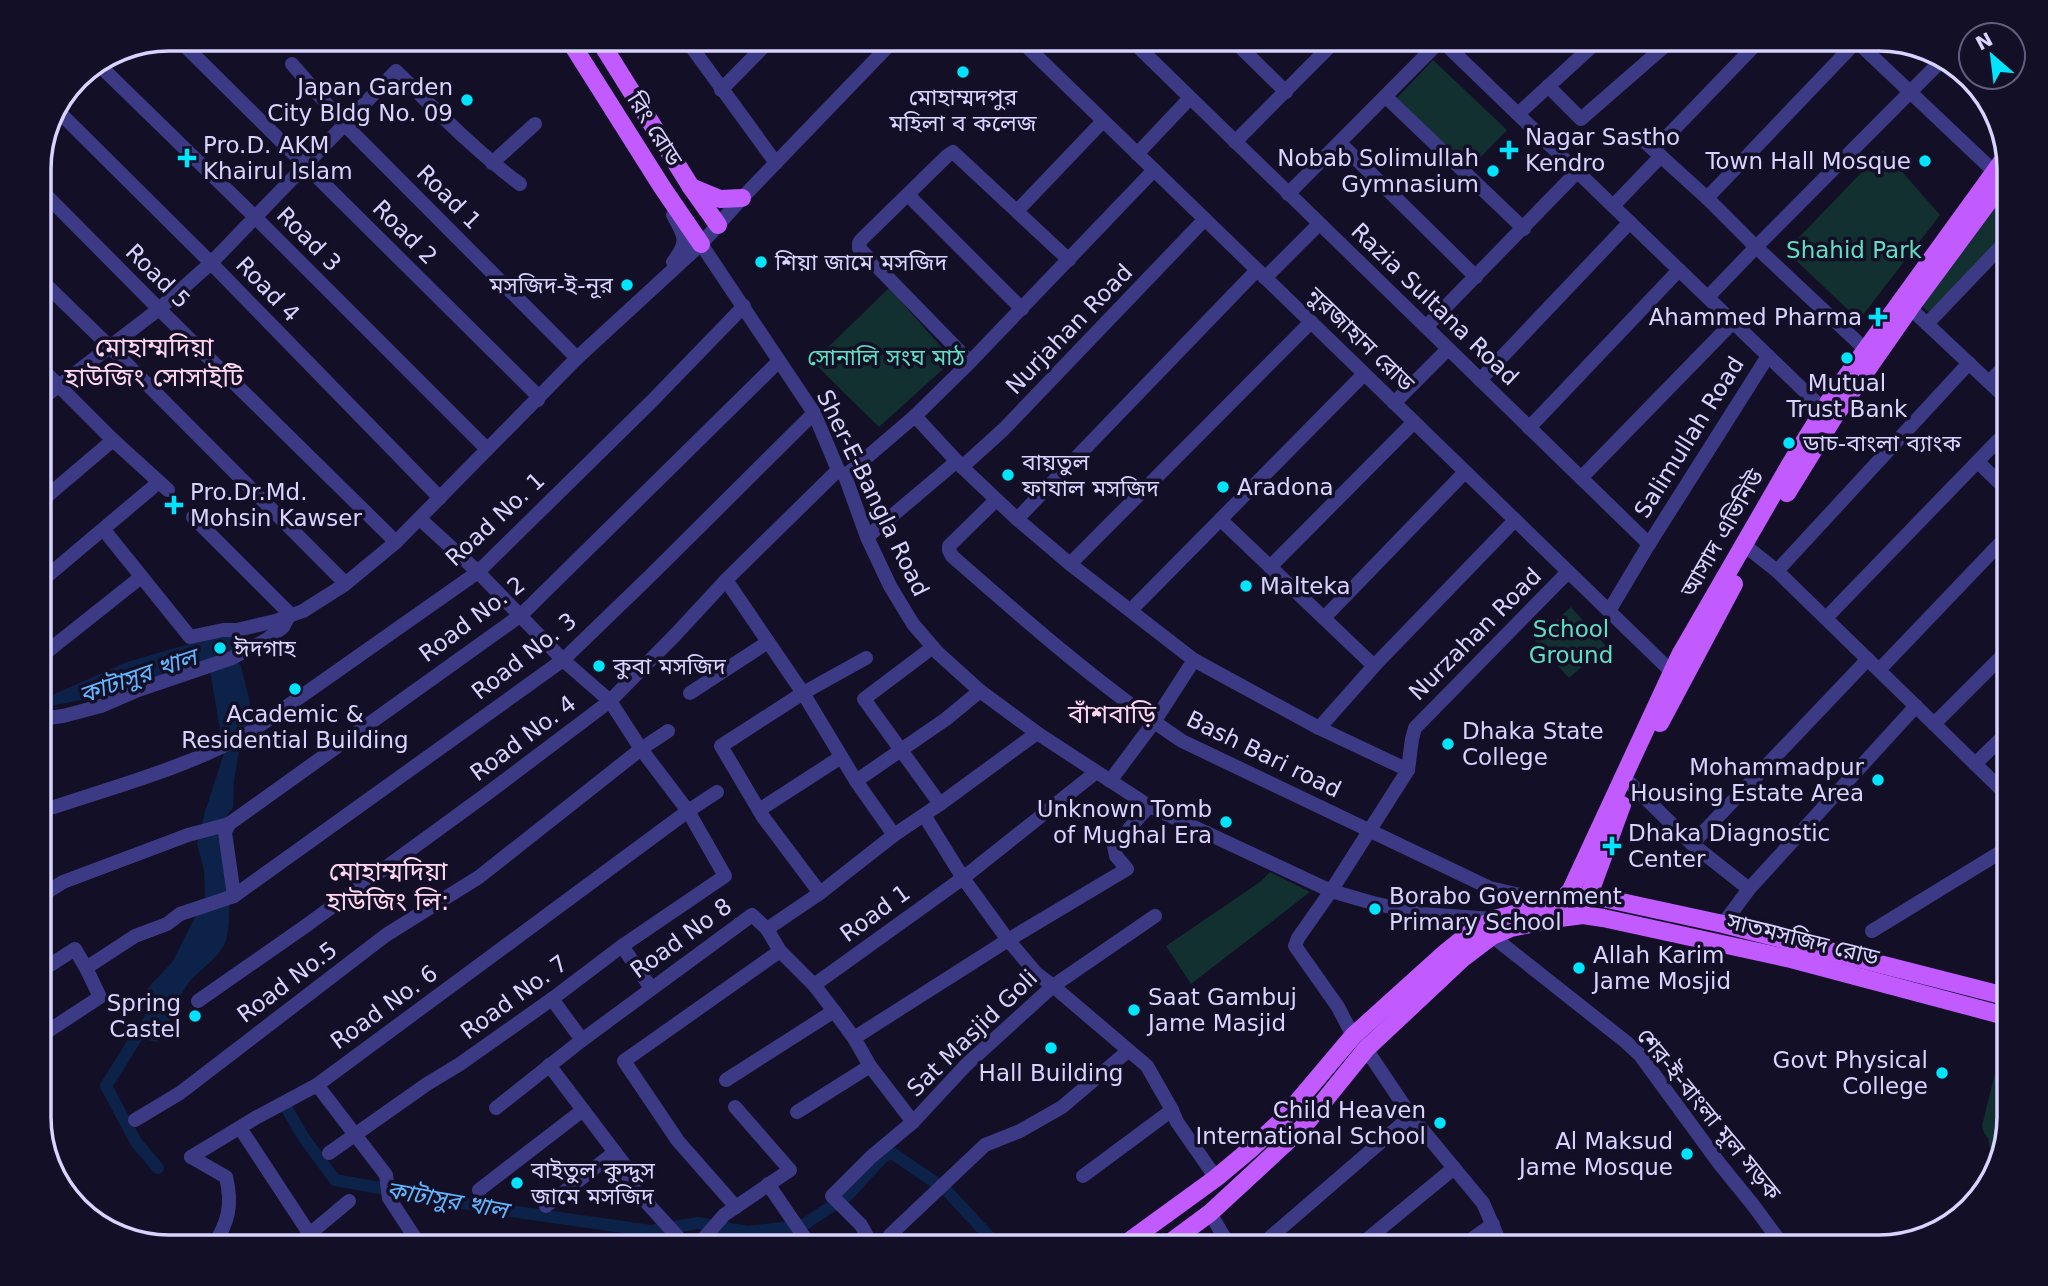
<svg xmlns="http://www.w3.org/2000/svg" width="2048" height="1286" font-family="'DejaVu Sans','Noto Sans Bengali',sans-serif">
<rect width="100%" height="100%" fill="#130f26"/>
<g fill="#12302f">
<path d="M1433,60L1507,130L1470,168L1396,99Z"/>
<path d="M1883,150L1940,215L1859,320L1786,251Z"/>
<path d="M2009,189V230L1931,314L1921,306Z"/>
<path d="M889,288L953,360L879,427L813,362Z"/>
<path d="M1571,607L1606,646L1569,678L1535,640Z"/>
<path d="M1270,872L1310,892L1191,984L1166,946L1260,882Z"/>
<path d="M2001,1049L2009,1051V1117L1996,1161L1992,1159L1988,1138L1984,1133L1982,1126Z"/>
</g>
<path fill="#0c2248" d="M227,633L233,636L232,657L241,666L250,703L251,722L239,751L234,781L233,808C214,827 226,851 227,874C229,892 231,923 226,940C221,956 202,968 191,980C178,994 171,1024 157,1042L143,1039L147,989L173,961L205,897L204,870L197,844L204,815L224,753L208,659L88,699L39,708V698L50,696L127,662Z"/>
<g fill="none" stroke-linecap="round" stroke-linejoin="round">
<g stroke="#0c2248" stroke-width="12">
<path d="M152,1017L136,1038L106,1086L136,1142L158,1168"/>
<path d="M287,1109L304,1138L335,1180L497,1209L651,1231L698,1223L747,1232L802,1226L848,1195L884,1156L892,1153L946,1190L999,1247"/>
</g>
<g stroke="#3d3a85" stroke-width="14">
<path d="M177,38L535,393L538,400"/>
<path d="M685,38L776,163"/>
<path d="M1018,38L1678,678"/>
<path d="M1129,38L1649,544"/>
<path d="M1231,38L1286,92"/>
<path d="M1439,38L1823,409L1832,415"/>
<path d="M1853,38L2002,179"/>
<path d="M97,63L255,217L487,449"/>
<path d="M292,64L344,124L577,358"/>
<path d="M1548,86L1581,119L1674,38"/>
<path d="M721,90L772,38"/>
<path d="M1386,97L1524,229"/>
<path d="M60,113L211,263L440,498"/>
<path d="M1518,114L1601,38"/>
<path d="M1643,140L1707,198L1756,247L1866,350"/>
<path d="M1235,142L1338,38"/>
<path d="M1340,143L1476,277"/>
<path d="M1654,150L1762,38"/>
<path d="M1137,154L1190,98"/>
<path d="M492,163L535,124"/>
<path d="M39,188L159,309L396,542"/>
<path d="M1288,194L1441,40"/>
<path d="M908,195L1022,309"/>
<path d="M1707,198L1856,42"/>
<path d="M1613,206L1661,156"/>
<path d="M1017,211L1103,121"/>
<path d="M701,244L814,413L838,470L845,476L867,537L890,586L913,624L938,653L980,691L1037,733L1149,806L1331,891L1373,903L1422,914L1494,919"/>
<path d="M673,262C689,242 685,236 673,215"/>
<path d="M39,278L109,346L345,583"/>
<path d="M1265,278L1319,224"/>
<path d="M1708,297L1756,247L1944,58"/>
<path d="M1910,308L2009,401"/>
<path d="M1927,324L2009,238"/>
<path d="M1426,327L1577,172"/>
<path d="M970,362L859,248V243L862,239L947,156L953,152L1069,260"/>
<path d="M39,366L113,440L168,490"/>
<path d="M1480,380L1630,222"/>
<path d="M1989,382L2009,362"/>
<path d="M39,401L159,309L211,263L396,71C436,110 474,150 520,184"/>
<path d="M1394,403L1448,349"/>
<path d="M915,416L962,467L1017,519L1070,564L1194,660L1319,728L1408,770"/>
<path d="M1529,428L1679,270"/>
<path d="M1978,462L2009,492"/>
<path d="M962,467L1004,429L1205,219"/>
<path d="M845,476L915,416L970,362L1154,170"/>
<path d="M1581,478L1733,322"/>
<path d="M996,500L949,546V550L952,556C1026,621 1100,686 1182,741L1490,888L1541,900L1550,908"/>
<path d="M39,503L113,440"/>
<path d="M193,517L290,614"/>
<path d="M1017,519L1257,270"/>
<path d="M1221,520L1374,666"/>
<path d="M104,530L190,637L223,630H237L275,621L303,611L344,585L396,542L577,358L701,244L742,198L896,38"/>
<path d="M867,537L957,461"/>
<path d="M1743,544L1777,571L2009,797"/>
<path d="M1070,564L1311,322"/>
<path d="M1270,567L1414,422"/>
<path d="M1777,571L1969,363"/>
<path d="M726,580L803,693L856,781L894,835"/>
<path d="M39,583L159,482"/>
<path d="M1131,610L1364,374"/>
<path d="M1609,611L1649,544L1768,356"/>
<path d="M1324,618L1465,472"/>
<path d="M1826,618L2009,429"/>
<path d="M933,647L864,699L940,804"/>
<path d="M39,658L141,577"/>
<path d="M1880,669L2009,534"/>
<path d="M690,693L768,642"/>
<path d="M39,719L63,716L101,706L138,690L232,658L266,640L283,627L290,614"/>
<path d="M1934,724L2009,649"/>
<path d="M1319,728L1374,666L1515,520"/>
<path d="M1975,764L2009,731"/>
<path d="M856,781L946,719L980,691"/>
<path d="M1110,781L1154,722L1194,660"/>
<path d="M1630,783L1692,844L1749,889"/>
<path d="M759,810L841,757"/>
<path d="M39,812C109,788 184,769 249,733L478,572L652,401L744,306"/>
<path d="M924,815L963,878L1008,940L1036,973L1053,986L1147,1066L1172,1110L1177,1122L1216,1178"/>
<path d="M229,824L225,832L234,896"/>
<path d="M1692,844L1868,659"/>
<path d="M820,893L763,817L721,746L803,693L866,658"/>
<path d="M39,897L63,882L188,835L229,824L521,615L779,361"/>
<path d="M1723,924L1749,889L1916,706"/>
<path d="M767,929L820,893L894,835L940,804L1037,733"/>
<path d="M1872,931L2009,847"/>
<path d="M1492,936L1626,1042L1640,1055L1719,1163L1753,1205L1784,1247"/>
<path d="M622,946L651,988"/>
<path d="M39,972L75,949L86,968L135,936L167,924L180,914L234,896L563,660L650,576L814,413"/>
<path d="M814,985L963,878L1095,773"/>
<path d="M552,999L582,1040"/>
<path d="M198,1001L307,925L484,796L610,701L677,633L726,580L838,470"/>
<path d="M39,1037L100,997L86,968"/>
<path d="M854,1038L1008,940L1127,869L1116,856L1114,846L1149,806"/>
<path d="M549,1065L630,1172L628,1182L687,1247"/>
<path d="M726,1080L834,1011"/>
<path d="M317,1085L386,1175L389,1198L421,1247"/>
<path d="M496,1108L582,1040L752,915L767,929L780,951L814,985L834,1011L854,1038L870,1066L913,1122"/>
<path d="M797,1112L870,1066"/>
<path d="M135,1120L180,1093L386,935L479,877L641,749L668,731"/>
<path d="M240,1128L309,1233"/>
<path d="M329,1153L427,1084L460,1064L552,999L622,946L725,876L688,811L641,749L610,701L563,660L478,572L420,519"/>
<path d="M191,1157L257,1117L317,1085L688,811L717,792"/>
<path d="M191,1157L226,1177C233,1206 228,1222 213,1247"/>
<path d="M1083,1176L1172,1110"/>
<path d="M768,1184L811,1247"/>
<path d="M479,1190L583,1110"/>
<path d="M546,1206L615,1152"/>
<path d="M736,1207L678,1141L624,1061L780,951"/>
<path d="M1210,1213L1230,1247"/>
<path d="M890,1235L985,1145L1020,1131L1062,1107L1128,1051"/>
<path d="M294,1247L349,1201"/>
<path d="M691,1247L704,1238L724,1215L790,1170L735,1107"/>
<path d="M873,1247L861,1225L832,1196L871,1157L913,1122L966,1065L1053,986L1155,916"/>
<path d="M1259,1247L1411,1116"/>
<path d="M1358,1247L1454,1168"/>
<path d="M1461,1247L1493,1224"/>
<path d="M1502,1247L1483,1203L1411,1116L1366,1049L1353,1036L1338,1007L1295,946L1298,938L1331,891L1408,770L1412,739L1415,728L1568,572"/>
</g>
<g stroke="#c25bff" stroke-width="18">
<path d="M568,38L662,187L701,244"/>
<path d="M598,38L691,187L718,225"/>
<path d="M691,187L720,199L742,198"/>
<path d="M1787,493L1834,417L1910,308L2009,174"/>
<path d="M1660,723L1734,584"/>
<path d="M1622,805L1589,895L1723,924L2009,997"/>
<path d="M1559,907L1560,918L1583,915L1603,918L1791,959L2009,1017"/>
<path d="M1121,1247L1216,1178L1253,1147L1282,1120L1353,1036L1445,953L1471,932L1494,919L1538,908H1550L1558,904L1571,890L1680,655L1791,463L1833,395L2006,156"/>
<path d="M1164,1247L1210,1213L1303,1127L1366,1049L1463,958L1492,936L1511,928L1560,918"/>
</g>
</g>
<g fill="#00e5ff" stroke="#130f26" stroke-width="2.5">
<circle cx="963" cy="72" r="7"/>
<circle cx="467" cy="100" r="7"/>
<path d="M1505.5 139.5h7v7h7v7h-7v7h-7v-7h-7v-7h7z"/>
<path d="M183.5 147.5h7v7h7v7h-7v7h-7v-7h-7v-7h7z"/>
<circle cx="1925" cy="161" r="7"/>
<circle cx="1493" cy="171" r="7"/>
<circle cx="761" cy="262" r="7"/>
<circle cx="627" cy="285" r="7"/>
<path d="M1874.5 306.5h7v7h7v7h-7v7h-7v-7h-7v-7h7z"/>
<circle cx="1847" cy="358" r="7"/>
<circle cx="1789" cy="443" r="7"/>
<circle cx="1008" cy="475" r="7"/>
<circle cx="1223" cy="487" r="7"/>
<path d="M170.5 494.5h7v7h7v7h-7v7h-7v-7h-7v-7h7z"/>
<circle cx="1246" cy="586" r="7"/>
<circle cx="220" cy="648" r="7"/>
<circle cx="599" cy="666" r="7"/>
<circle cx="295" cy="689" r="7"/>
<circle cx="1448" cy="744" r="7"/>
<circle cx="1878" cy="780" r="7"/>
<circle cx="1226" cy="822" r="7"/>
<path d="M1608.5 835.5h7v7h7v7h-7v7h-7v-7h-7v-7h7z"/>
<circle cx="1375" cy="909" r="7"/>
<circle cx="1579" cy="968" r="7"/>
<circle cx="1134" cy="1010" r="7"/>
<circle cx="195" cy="1016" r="7"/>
<circle cx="1051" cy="1048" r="7"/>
<circle cx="1942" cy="1073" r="7"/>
<circle cx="1440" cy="1123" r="7"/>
<circle cx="1687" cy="1154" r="7"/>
<circle cx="517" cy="1183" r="7"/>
</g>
<g text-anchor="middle" stroke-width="7" stroke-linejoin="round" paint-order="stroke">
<g font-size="23" fill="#d9d4ff" stroke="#130f26" text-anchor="start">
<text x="453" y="95" text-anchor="end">Japan Garden<tspan x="453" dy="26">City Bldg No. 09</tspan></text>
<text x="963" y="105" text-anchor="middle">মোহাম্মদপুর<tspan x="963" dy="26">মহিলা ব কলেজ</tspan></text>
<text x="1525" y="145">Nagar Sastho<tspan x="1525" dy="26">Kendro</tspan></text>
<text x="203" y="153">Pro.D. AKM<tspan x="203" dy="26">Khairul Islam</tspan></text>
<text x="1479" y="166" text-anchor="end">Nobab Solimullah<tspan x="1479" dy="26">Gymnasium</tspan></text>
<text x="1911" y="169" text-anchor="end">Town Hall Mosque</text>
<text x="775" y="270">শিয়া জামে মসজিদ</text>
<text x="613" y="293" text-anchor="end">মসজিদ-ই-নূর</text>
<text x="1862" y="325" text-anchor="end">Ahammed Pharma</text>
<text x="1847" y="391" text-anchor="middle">Mutual<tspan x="1847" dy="26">Trust Bank</tspan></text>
<text x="1803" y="451">ডাচ-বাংলা ব্যাংক</text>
<text x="1022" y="470">বায়তুল<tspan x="1022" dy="26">ফাযাল মসজিদ</tspan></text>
<text x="1237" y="495">Aradona</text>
<text x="190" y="500">Pro.Dr.Md.<tspan x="190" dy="26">Mohsin Kawser</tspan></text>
<text x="1260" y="594">Malteka</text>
<text x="234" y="656">ঈদগাহ</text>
<text x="613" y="674">কুবা মসজিদ</text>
<text x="295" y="722" text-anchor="middle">Academic &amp;<tspan x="295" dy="26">Residential Building</tspan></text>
<text x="1462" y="739">Dhaka State<tspan x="1462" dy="26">College</tspan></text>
<text x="1864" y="775" text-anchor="end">Mohammadpur<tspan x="1864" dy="26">Housing Estate Area</tspan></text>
<text x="1212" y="817" text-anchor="end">Unknown Tomb<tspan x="1212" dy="26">of Mughal Era</tspan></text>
<text x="1628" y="841">Dhaka Diagnostic<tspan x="1628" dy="26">Center</tspan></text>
<text x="1389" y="904">Borabo Government<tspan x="1389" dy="26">Primary School</tspan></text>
<text x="1593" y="963">Allah Karim<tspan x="1593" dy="26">Jame Mosjid</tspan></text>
<text x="1148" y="1005">Saat Gambuj<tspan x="1148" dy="26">Jame Masjid</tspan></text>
<text x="181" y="1011" text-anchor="end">Spring<tspan x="181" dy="26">Castel</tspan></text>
<text x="1928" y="1068" text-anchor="end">Govt Physical<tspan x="1928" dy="26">College</tspan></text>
<text x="1051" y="1081" text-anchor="middle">Hall Building</text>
<text x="1426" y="1118" text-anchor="end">Child Heaven<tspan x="1426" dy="26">International School</tspan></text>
<text x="1673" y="1149" text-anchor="end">Al Maksud<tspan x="1673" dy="26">Jame Mosque</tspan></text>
<text x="531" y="1178">বাইতুল কুদ্দুস<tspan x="531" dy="26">জামে মসজিদ</tspan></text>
</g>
<g font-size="23" fill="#d9d4ff" stroke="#130f26">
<text transform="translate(655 129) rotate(58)" y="8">রিং রোড</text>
<text transform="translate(449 197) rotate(45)" y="8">Road 1</text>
<text transform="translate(405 232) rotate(45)" y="8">Road 2</text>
<text transform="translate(309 239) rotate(45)" y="8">Road 3</text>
<text transform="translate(158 276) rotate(45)" y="8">Road 5</text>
<text transform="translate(268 289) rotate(46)" y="8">Road 4</text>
<text transform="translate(1435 304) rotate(44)" y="8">Razia Sultana Road</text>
<text transform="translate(1069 329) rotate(-46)" y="8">Nurjahan Road</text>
<text transform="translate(1361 339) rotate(44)" y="8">নুরজাহান রোড</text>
<text transform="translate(1689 437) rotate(-58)" y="8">Salimullah Road</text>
<text transform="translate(873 493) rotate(64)" y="8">Sher-E-Bangla Road</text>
<text transform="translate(495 519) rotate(-43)" y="8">Road No. 1</text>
<text transform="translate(1722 533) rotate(-60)" y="8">আসাদ এভিনিউ</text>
<text transform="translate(472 619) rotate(-37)" y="8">Road No. 2</text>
<text transform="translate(1475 634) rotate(-45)" y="8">Nurzahan Road</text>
<text transform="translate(524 656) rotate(-38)" y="8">Road No. 3</text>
<text transform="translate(523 738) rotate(-37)" y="8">Road No. 4</text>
<text transform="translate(1264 754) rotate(26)" y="8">Bash Bari road</text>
<text transform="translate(875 913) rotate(-36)" y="8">Road 1</text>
<text transform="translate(681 938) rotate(-36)" y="8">Road No 8</text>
<text transform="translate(1803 939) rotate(14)" y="8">সাতমসজিদ রোড</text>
<text transform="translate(287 982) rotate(-37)" y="8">Road No.5</text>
<text transform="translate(514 997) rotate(-36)" y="8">Road No. 7</text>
<text transform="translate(384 1007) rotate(-36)" y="8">Road No. 6</text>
<text transform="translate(972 1033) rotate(-44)" y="8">Sat Masjid Goli</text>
<text transform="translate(1709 1114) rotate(51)" y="8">শের-ই-বাংলা মূল সড়ক</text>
</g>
<g font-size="23" fill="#5fe0c0" stroke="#130f26">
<text x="1854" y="258">Shahid Park</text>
<text x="886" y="365">সোনালি সংঘ মাঠ</text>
<text x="1571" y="637">School<tspan x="1571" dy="26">Ground</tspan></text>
</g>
<g font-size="24" font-style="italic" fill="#62b6ff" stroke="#130f26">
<text transform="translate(138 676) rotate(-19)" y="8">কাটাসুর খাল</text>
<text transform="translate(447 1200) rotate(10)" y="8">কাটাসুর খাল</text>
</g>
<g font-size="26" fill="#ffd6f0" stroke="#130f26">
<text x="154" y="356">মোহাম্মদিয়া<tspan x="154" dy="30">হাউজিং সোসাইটি</tspan></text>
<text x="1112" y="723">বাঁশবাড়ি</text>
<text x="388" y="880">মোহাম্মদিয়া<tspan x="388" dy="30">হাউজিং লি:</tspan></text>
</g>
</g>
<path d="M0 0H2048V1286H0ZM169 51H1879A118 118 0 0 1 1997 169V1117A118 118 0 0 1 1879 1235H169A118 118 0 0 1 51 1117V169A118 118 0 0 1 169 51Z" fill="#130f26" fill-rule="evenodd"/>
<path fill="none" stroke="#d9d4ff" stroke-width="3.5" d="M169 51H1879A118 118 0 0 1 1997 169V1117A118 118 0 0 1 1879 1235H169A118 118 0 0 1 51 1117V169A118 118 0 0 1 169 51Z"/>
<g transform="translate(1992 56) rotate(332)"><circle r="33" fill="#130f26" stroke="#625e7d" stroke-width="2"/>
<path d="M0-5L12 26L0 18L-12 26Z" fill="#00e5ff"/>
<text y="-10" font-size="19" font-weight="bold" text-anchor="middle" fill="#d9d4ff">N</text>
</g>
</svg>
